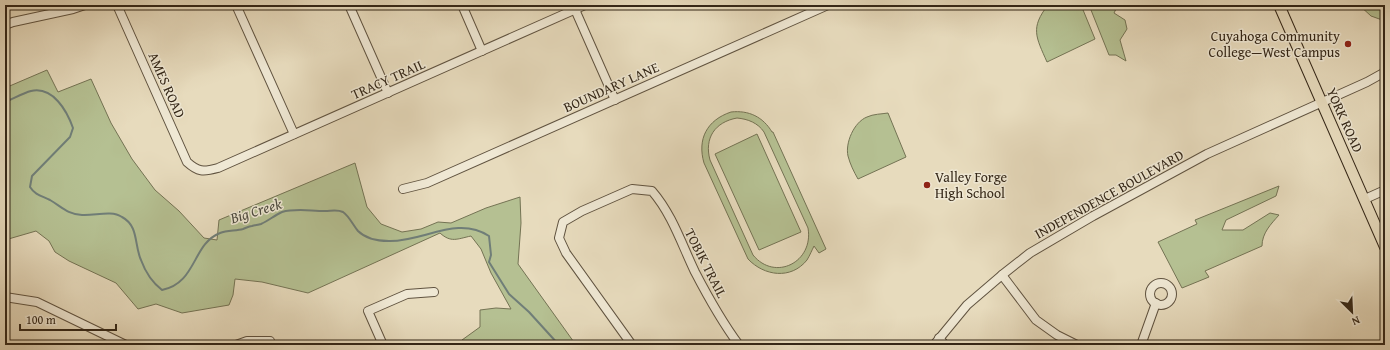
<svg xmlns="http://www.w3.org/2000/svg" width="1390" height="350" font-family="'Gentium Book Plus',serif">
<rect width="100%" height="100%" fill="#e7dbbd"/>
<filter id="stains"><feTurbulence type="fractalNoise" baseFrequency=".005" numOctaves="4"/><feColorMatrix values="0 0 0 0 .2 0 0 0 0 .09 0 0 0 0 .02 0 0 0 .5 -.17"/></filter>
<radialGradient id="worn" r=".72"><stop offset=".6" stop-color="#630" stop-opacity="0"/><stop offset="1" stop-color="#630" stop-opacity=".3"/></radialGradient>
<g fill="#b5c092" stroke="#747354" fill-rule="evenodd">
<path d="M1048,5H1081L1095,39L1047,62C1036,37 1030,28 1048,5Z"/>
<path d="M1089,5H1118L1114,13L1125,20L1127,29L1120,40L1126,61L1116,55H1109Z"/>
<path d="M1359,5H1385V21L1371,16Z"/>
<path d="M47,70L58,92L91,79L111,123L132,159L155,190L179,211L204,238L217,240L219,220L355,163L367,207L381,224L402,232L421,229L438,222L451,223L486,208L520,197L521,223L518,264L576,345H457L462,340L480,327V310L496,308L511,309L491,273L481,249L471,236C457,239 451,243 440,233L308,293L262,282L235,279L233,295L229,305L182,313L156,304L138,309L116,283L69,261L55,252L49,241L36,231L5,240V88Z"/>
<path d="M731,112C749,110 763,117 772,132H773L826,249L819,253L814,246C812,250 810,255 807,260C791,280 764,276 748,259L704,163C697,139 707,120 731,112ZM737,118C748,119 758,123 764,132L808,228C814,262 775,282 753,255L710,160C704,138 715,122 737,118Z"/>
<path d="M888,113L906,157L858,179C854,172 850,164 848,156C845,143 854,122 867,117C873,114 882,114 888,113Z"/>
<path d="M757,134L801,232L759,250L715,154Z"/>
<path d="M1279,186L1276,196L1226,220L1222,230H1243L1270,213L1279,215C1271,224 1262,233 1262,246L1205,271L1209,277L1182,288L1158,242L1197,224L1195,220Z"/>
</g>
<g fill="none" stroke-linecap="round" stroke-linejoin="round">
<path stroke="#707e78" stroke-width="2" d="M5,102C13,99 23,93 31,91C53,86 67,111 73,128L70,137L32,176L30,187C35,195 42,196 50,200C62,207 67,214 82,215C95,216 111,210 122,217C139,226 134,245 141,260C145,271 153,283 162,290C197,283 192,244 220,233C227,230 236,231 243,229C246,228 249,226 252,226C255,225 258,225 261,224C268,221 275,215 282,212C296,208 310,211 325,211C331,211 337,209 343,212C349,216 353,225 358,231C366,239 378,241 389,241C423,242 457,215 489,236L491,255L489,262L509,294L529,312L559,345"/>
<g stroke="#605340" stroke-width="10">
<g id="minor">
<path d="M117,5L187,162C198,172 203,172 218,168L585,5"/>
<path d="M236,5L294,134"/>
<path d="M349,5L388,93"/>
<path d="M462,5L482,51"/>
<path d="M573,5L615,100"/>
<path d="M5,25L13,22L73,9L85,5"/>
<path d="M403,189L427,183L828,5"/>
<path d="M1365,199L1385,190"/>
<path d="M1002,275L1036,320L1057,335L1077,345"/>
<circle cx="1161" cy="294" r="11"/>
<path d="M5,297L37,302L126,345"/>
<path d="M939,338L945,345"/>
<path d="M236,345L247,341H270"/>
<path d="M383,345L368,311L407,294L434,292"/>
<path d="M632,345L566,253L559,238L563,222L582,211L632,189L652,191C672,214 682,245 695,272C708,297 722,322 739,345"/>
<path d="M934,345L967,305L1002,275L1030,253L1093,216L1207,154L1367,82L1385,72"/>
<path d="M1141,345L1156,303"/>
</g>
</g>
<g stroke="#332617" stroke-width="12">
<path id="major" d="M1279,5L1385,247"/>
</g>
<use href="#minor" stroke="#efe8d4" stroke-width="8"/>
<use href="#major" stroke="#e7dbbd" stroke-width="10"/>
</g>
<g fill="#8f2418" stroke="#efe8d4" stroke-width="1.5">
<circle cx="1348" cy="44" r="4"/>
<circle cx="927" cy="185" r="4"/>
</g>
<g text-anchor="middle" stroke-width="3" stroke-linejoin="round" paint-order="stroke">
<g font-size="14" fill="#332617" stroke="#efe8d4" text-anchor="end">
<text x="1340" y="41">Cuyahoga Community<tspan x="1340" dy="16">College—West Campus</tspan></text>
<text x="935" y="182" text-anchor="start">Valley Forge<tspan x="935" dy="16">High School</tspan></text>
</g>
<g font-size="14" fill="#332617" stroke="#efe8d4">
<text transform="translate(388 79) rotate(-24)" y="5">TRACY TRAIL</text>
<text transform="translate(167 85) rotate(66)" y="5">AMES ROAD</text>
<text transform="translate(611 87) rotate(-24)" y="5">BOUNDARY LANE</text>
<text transform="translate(1345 120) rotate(66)" y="5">YORK ROAD</text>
<text transform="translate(1109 194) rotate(-29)" y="5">INDEPENDENCE BOULEVARD</text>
<text transform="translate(706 263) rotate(63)" y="5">TOBIK TRAIL</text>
</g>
<g font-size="15" font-style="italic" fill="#4c4b40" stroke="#efe8d4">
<text transform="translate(256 211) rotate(-17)" y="5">Big Creek</text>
</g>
</g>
<rect width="1390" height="350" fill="none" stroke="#e7dbbd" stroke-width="20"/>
<rect x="6" y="6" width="1378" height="338" fill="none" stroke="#332617" stroke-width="2"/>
<rect x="10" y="10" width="1370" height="330" fill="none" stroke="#332617"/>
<g transform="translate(1352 312) rotate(156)" stroke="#efe8d4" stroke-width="3" paint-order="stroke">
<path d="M0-3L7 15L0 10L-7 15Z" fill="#332617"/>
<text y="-6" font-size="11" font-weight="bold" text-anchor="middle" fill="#332617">N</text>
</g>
<path d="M20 324v6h96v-6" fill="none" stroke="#332617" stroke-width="2"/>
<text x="26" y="324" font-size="12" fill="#332617" stroke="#efe8d4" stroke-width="3" paint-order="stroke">100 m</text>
<rect width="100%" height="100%" filter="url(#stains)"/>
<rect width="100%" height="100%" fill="url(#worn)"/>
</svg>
